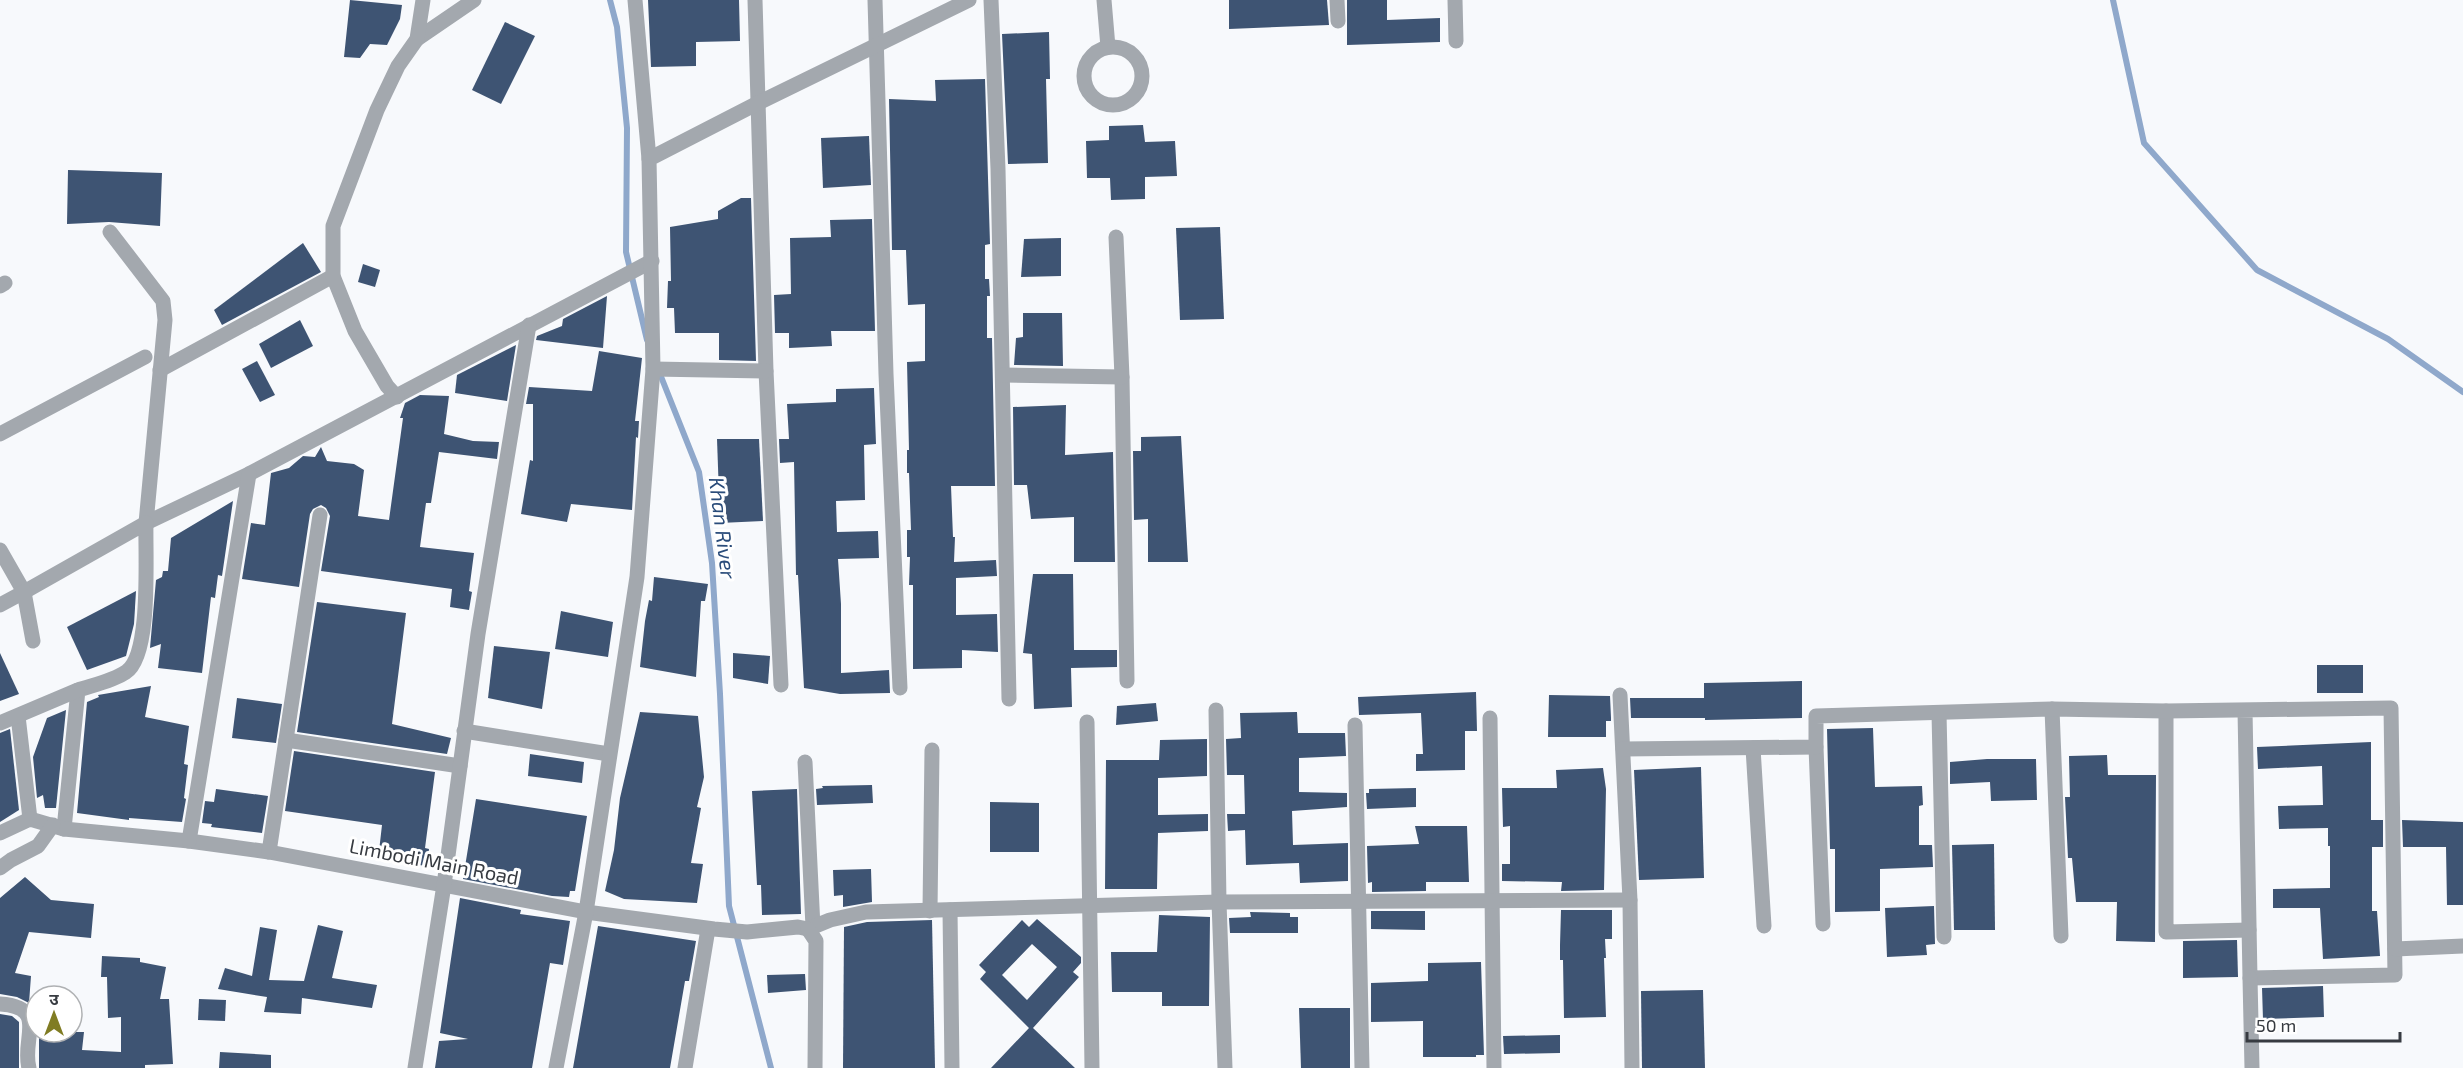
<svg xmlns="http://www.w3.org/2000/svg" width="2463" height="1068" font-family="'Exo 2','Noto Sans Devanagari',sans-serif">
<rect width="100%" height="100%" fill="#f7f9fc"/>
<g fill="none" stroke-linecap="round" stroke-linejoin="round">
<g stroke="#8fa8cb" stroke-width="6">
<path d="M610,0L617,27L627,128L626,252L647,340"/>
<path d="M2113,0L2144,143L2257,270L2388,339L2463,392"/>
<path d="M658,369L699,472L712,563L720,694L729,906L771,1068"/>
</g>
</g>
<g fill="#3e5473" fill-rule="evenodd">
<path d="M350,0L402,5L400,19L387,45L370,44L360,58L344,57Z"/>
<path d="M648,0H739L740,41L696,42V66L651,67Z"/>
<path d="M1229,0H1327L1329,25L1229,29Z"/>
<path d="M1347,0H1387V20L1440,18V42L1347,45Z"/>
<path d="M505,22L535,36L501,104L472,90Z"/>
<path d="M1049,32L1050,79H1046L1048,163L1008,164L1002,34Z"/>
<path d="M985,79L990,244L985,245V279H989L990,296H987V338H992L995,486H951L953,537H955L954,562L996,560L997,576L956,578V615L997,614L998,652L962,650V668L913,669V585H909L910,557H907V530H911L909,473H907V450H909L907,362L925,361V304L908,305L906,250H892L889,99L936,101L935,80Z"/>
<path d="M1143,125L1145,142L1175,141L1177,176L1145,177V199L1111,200L1110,178H1087L1086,141L1109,140V126Z"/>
<path d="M869,136L871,185L823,188L821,138Z"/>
<path d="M68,170L162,173L160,226L109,222L67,224Z"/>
<path d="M741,198H751L756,361L719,360V333H675L674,308H667L668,281H671L670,227L718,219V211Z"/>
<path d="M872,219L875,331H831L832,346L789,348V333H775L774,295L791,294L790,238L831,237L830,220Z"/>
<path d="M1220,227L1224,319L1180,320L1176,228Z"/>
<path d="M1061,238V276L1021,277L1024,239Z"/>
<path d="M303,243L321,272L222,325L214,310Z"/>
<path d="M363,264L380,270L375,287L358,282Z"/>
<path d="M607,296L603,348L536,340L537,336L562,326L563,319Z"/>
<path d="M1023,313H1062L1063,366L1014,365L1016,338L1023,337Z"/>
<path d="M300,320L313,346L271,368L259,344Z"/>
<path d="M516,345L507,401L455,393L457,375Z"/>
<path d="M599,351L642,358L635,421H639L638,438L636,437L632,510L571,504L567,522L521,514L530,460L533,461V404H526L529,387L592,391Z"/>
<path d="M257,361L275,395L260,402L242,369Z"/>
<path d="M874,388L876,444L864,445L865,500L836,501L837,532L878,531L879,558L838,559L841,604V673L889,670L890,693L840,694L804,688L798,575H796L794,462L780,463L779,439H789L787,404L836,402V389Z"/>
<path d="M420,395L449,396L444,434L473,441L499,442L497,459L439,452L431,503H426L420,547L474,553L469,591L472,592L469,610L450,607L452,589L321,571L330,516L326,508L321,505L313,509L310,514L299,587L242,579L251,523L265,525L271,473L289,468L303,456L315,457L321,447L327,461L354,464L364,470L358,516L389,520L403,418H400L405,403Z"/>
<path d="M1066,405L1065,455L1113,452L1115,562H1074V517L1031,519L1027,485H1014L1013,407Z"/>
<path d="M1181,436L1188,562H1148V519L1134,520L1133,451H1141V437Z"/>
<path d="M717,439H759L763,521L720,523Z"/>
<path d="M233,501L222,576L218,575L215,598L211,597L202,673L158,668L161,644L150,648L156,580L162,577L163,571H168L171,538Z"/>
<path d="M1033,574H1073L1074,650H1117V667L1071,668L1072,707L1034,709L1032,654L1023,653Z"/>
<path d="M654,577L708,584L705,601H701L696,677L640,667L645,621L649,600L652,601Z"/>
<path d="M136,591L134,624L126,656L87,670L67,627Z"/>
<path d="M317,602L406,613L392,724L451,738L447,754L297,732Z"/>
<path d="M561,611L613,622L608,657L555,649Z"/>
<path d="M494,646L550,652L542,709L488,698Z"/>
<path d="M0,653L19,694L0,701Z"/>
<path d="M733,653L770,656L768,684L733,678Z"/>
<rect x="2317" y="665" width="46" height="28"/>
<path d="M1802,681V718L1705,720V718H1631L1630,698H1704V683Z"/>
<path d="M151,686L145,717L189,726L184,764L188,765L184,798L186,799L182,822L129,818V820L77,813L87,702L99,697L98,695Z"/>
<path d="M1476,692L1477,731H1465V770L1416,771V754H1423L1421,713L1359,715L1358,697Z"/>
<path d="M1549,695L1610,696L1611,718V721H1606V737H1548Z"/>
<path d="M237,698L282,704L276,743L232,738Z"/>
<path d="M1156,703L1158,721L1116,725L1117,706Z"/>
<path d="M66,710L56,808H45L43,795L37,798L33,757L47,718Z"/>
<path d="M640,712L698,716L704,777L697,807L701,808L691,863L703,864L697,903L624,899L605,891L614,850L620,798Z"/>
<path d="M1297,712L1298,733H1345L1346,756L1299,758V792L1347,793V807L1292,811L1293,845L1348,843V881L1300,883L1299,863L1246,865L1245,830L1228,831L1227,814H1245L1244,775H1227L1226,739L1241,738L1240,713Z"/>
<path d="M1873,728L1875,787L1922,786L1923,805L1919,806V845H1932L1933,867L1880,869V911L1835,912V849H1830L1827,729Z"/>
<path d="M10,729L19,810L0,822V733Z"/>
<path d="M1207,739V776L1158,778V815L1208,814V831L1158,833L1157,889H1105L1106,760H1159L1160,740Z"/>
<path d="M2371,742V820H2383V847H2372V911H2377L2380,956L2323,959L2320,908H2273V889L2330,888V846H2328V828L2279,829L2278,806L2323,805L2322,766L2258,769L2257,747Z"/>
<path d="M294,751L435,772L425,848L429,849L427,866L378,860L382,825L285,811Z"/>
<path d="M530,754L584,762L582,783L528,776Z"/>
<path d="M2107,755L2108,775H2156L2155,942L2116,941L2117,902H2076L2072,858H2068L2065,797H2070L2069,756Z"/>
<path d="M1987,759H2036L2037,800L1991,801L1990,782L1950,784V762Z"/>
<path d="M1701,767L1704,878L1639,880L1634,770Z"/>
<path d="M1603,768L1606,789L1604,890L1561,891L1562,882L1502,881V864H1510V826L1503,827L1502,788H1557L1556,770Z"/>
<path d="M872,785L873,803L817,805L816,789L823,788L822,786Z"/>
<path d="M1416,788V807L1367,809L1366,793H1369V789Z"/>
<path d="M216,789L268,796L262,833L211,827L212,824L202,823L205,801L214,802Z"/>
<path d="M797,789L801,914L762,915L761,885H757L752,791Z"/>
<path d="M476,799L587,816L575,891H570L569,897L552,896L463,879Z"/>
<path d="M990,802L1039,803V852H990Z"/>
<path d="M2402,820L2463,822V905H2447L2446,847H2403Z"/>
<path d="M1415,826H1467L1469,882H1426V891L1372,892V882L1368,883L1367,846L1419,844Z"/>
<path d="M1994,844L1995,930H1954L1952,845Z"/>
<path d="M871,869L872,902L843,907V895L834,896L833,870Z"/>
<path d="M25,877L51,900L94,904L91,938L29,932L15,973L31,976L29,1003L17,997L0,994V898Z"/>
<path d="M460,898L521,910L520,914L570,921L563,965L550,963L532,1068H435L439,1041L468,1039L440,1033Z"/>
<path d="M1934,906L1935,944L1926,945L1927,955L1887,957L1885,908Z"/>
<path d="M1561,910H1612V939H1605L1606,958H1604L1606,1017L1564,1018L1563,960H1560V945Z"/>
<path d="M1371,911H1425V930L1371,929Z"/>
<path d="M1250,912L1290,913V917H1298V933H1230L1229,918L1251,917Z"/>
<path d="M1159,915L1210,917L1209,1006H1162V992H1112L1111,952H1157Z"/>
<path d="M1037,919L1081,957V963L1073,972L1079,977L1033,1028L1075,1068H991L1029,1028L980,979L986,972L979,965L1022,920L1029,927ZM1032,944L1057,967L1027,1000L1002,975Z"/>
<path d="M932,920L935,1068H843L844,927L867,922Z"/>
<path d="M318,925L343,931L332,978L377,985L372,1008L302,998L301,1014L264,1012L267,997L218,989L225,968L252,976L260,927L277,930L269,980L304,981Z"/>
<path d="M598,926L696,941L689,981H685L670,1068H573Z"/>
<path d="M2237,940L2238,977L2183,978V941Z"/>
<path d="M102,956L140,958V962L166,967L160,999H169L173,1064L145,1065V1068H39V1032H84L82,1050L121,1052V1017L108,1018L107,977H101Z"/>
<path d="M1481,962L1484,1055H1476V1057H1423V1021L1371,1022V983L1428,981V963Z"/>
<path d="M805,974L806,990L768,993L767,975Z"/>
<path d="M2323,986L2324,1017L2263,1019L2262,988Z"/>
<path d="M1703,990L1705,1068H1642L1641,991Z"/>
<path d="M199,999L226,1000L225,1021L198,1020Z"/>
<path d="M1299,1008H1350V1068H1301Z"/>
<path d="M0,1014L12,1016L19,1022V1068H0Z"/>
<path d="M1560,1035V1053L1504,1054L1503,1036Z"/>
<path d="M220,1052L271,1055V1068H219Z"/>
</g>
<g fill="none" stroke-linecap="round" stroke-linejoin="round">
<g stroke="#a3a8ae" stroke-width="15">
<path d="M635,0L649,159"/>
<path d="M755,0L766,371L781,685"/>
<path d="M875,0L886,374L900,688"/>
<path d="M991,0L998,169L1009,699"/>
<path d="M1104,0L1108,47"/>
<path d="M1337,0L1338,21"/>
<path d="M1455,0L1456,41"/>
<path d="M417,39L474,0"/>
<circle cx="1113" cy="76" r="29"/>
<path d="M110,232L163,301L165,320L146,523L249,474L652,261"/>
<path d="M1116,237L1122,377L1127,681"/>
<path d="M0,286L5,283"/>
<path d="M653,369L766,371"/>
<path d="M160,370L333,276"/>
<path d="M1003,375L1122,377"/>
<path d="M397,397L387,386L355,331L333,276V226L377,110L398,66L417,39L423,0"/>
<path d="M0,434L145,357"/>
<path d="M0,550L24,592L146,523C145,554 152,655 126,672C113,681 93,685 78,690L64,829"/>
<path d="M0,605L24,592L33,641"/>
<path d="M1620,695L1630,900L1632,1068"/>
<path d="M2052,709L2061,936"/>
<path d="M1216,710L1219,902L1225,1068"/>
<path d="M2166,711V932L2249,930"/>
<path d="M1939,713L1944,937"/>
<path d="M18,716L30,819"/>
<path d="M1490,718L1494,1068"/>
<path d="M1087,722L1092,1068"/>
<path d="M0,723L78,690"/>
<path d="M1355,725L1362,1068"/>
<path d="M464,731L609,754"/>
<path d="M286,740L460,766"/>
<path d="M1816,747L1823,924"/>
<path d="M1753,748L1764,926"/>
<path d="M1623,749L1816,747V716L2052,709L2166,711L2391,708L2395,975L2250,978L2245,710"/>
<path d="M805,762L813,927"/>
<path d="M0,833L30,819L64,829L189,841L269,852L586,912L714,929L747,932L798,927L808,929"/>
<path d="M189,841L249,474"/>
<path d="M269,852L320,515"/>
<path d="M0,868L11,860L38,846L53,825"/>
<path d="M950,910L952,1068"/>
<path d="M930,911L932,750"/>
<path d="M808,929L830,920L866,912L1219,902L1630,900"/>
<path d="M808,929L816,941L815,1068"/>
<path d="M2395,949L2463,946"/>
<path d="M2250,978L2252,1068"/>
<path d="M0,1004C49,1007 21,1039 29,1068"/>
<path d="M415,1068L444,885L478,634L529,325"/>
<path d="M556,1068L586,912L637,577L653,369L649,159L758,103L969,0"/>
<path d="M685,1068L708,929"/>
</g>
</g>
<g text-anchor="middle" stroke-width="6" stroke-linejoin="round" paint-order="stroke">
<g font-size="20" fill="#373b41" stroke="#fff">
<text transform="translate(434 862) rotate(11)" y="7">Limbodi Main Road</text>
</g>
<g font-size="21" font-style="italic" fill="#2a4c7a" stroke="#fff">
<text transform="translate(722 528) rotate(83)" y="7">Khan River</text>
</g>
</g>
<g transform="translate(54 1014)"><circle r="28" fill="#ffffff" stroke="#afb1b3" stroke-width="1.5"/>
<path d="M0-4.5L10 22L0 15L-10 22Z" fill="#807c23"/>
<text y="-9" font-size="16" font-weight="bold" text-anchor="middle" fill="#373b41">उ</text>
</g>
<path d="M2247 1032v9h153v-9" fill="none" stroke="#373b41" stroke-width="3"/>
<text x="2256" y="1032" font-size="18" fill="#373b41" stroke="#ffffff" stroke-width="4.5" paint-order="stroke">50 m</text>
</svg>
